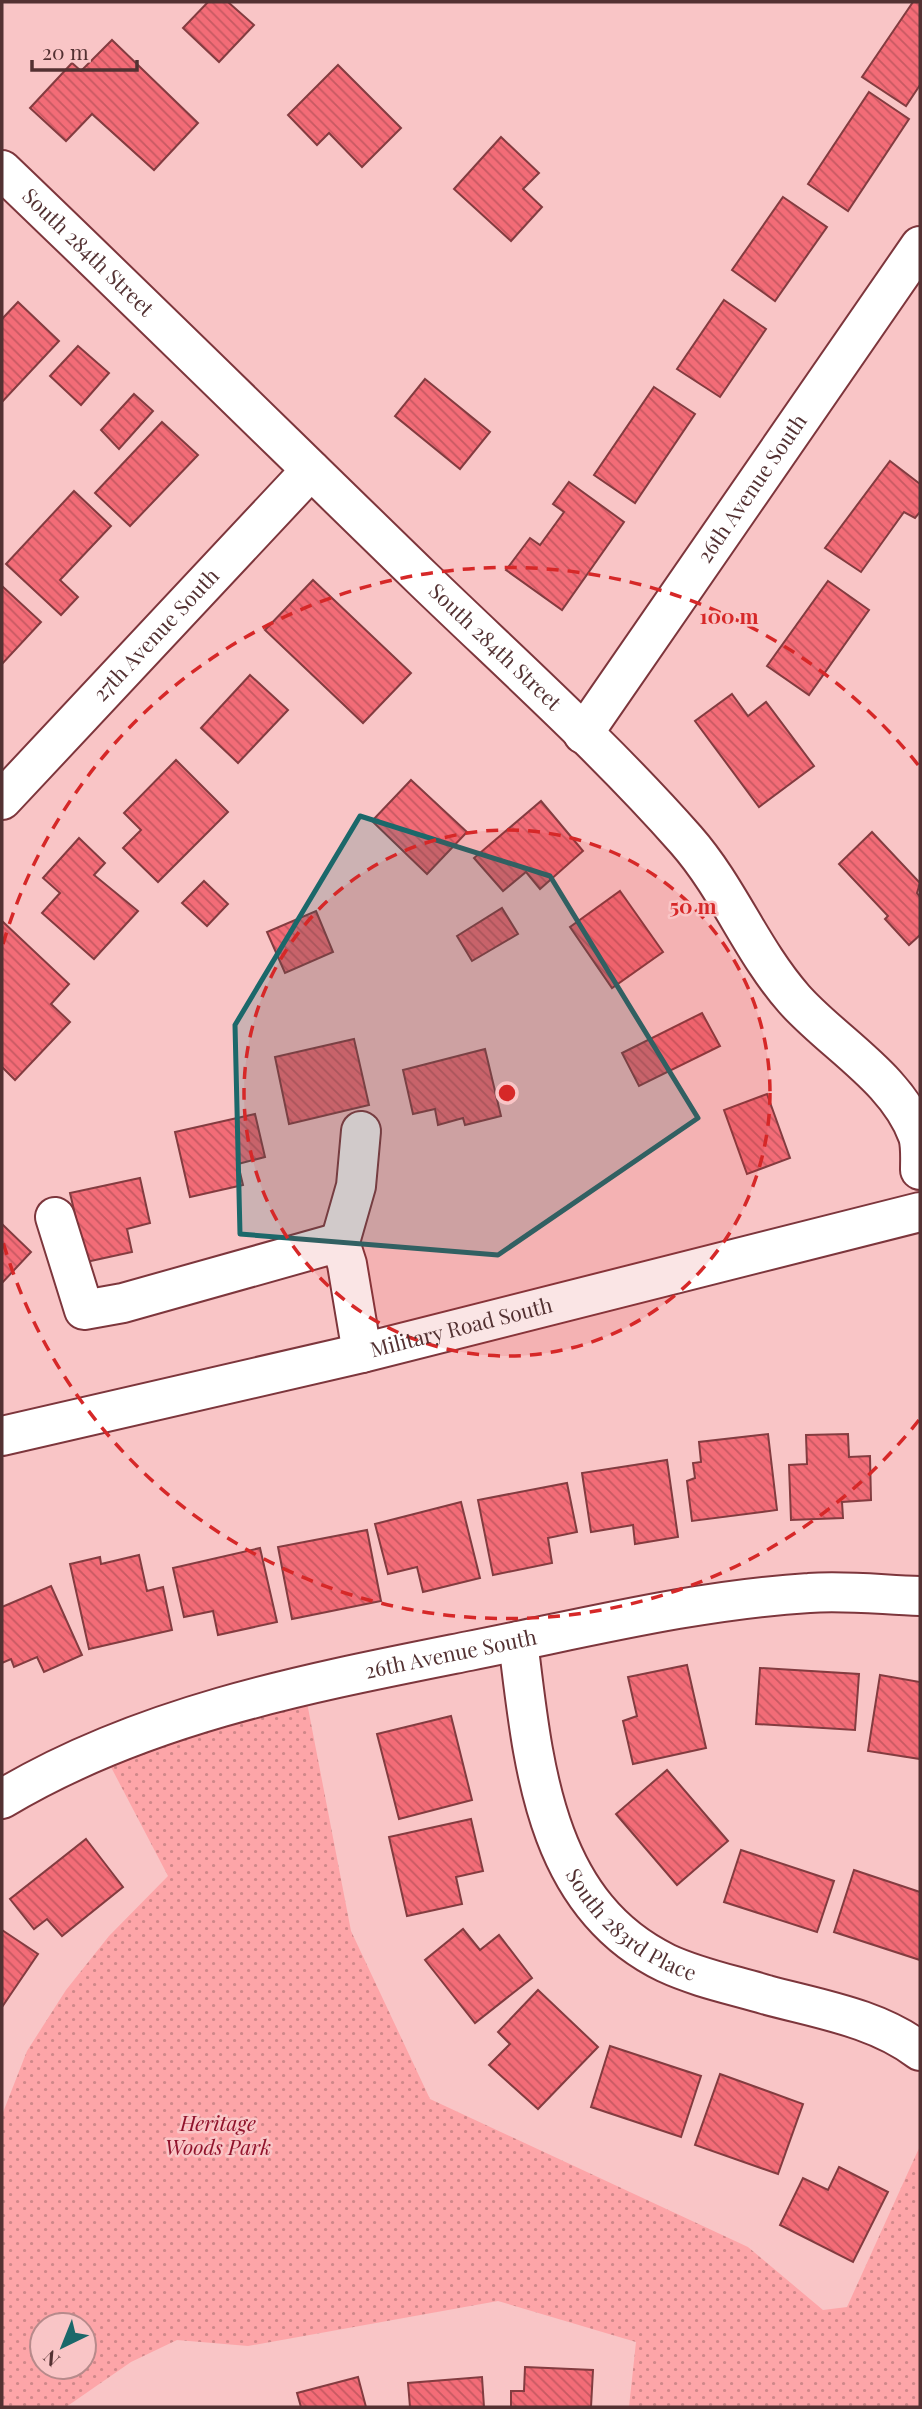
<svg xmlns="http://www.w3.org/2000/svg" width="922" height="2409" font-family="'Playfair Display',serif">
<defs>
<pattern id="grass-dots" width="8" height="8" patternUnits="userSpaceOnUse" patternTransform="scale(1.75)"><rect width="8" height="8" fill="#fda5a8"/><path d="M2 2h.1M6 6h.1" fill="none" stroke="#cf8789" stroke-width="1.8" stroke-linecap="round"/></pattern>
<pattern id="building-back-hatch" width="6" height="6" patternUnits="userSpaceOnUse" patternTransform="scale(1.75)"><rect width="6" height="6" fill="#f36c77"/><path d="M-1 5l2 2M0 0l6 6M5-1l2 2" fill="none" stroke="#c75962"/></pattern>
</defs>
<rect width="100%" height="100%" fill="#f9c5c6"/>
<path fill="url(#grass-dots)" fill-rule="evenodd" d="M304,1687L351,1931L430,2099L748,2247L823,2310L847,2307L920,2146V2407H629L636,2342L498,2301L248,2346L177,2340L131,2362L66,2407H2V2115L27,2051L66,1990L109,1936L168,1876L101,1748ZM42,2325H84V2367H42Z"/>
<g fill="url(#building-back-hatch)" stroke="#833c40" stroke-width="2">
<path d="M208,2H228L254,25L219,62L183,28Z"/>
<path d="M913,2H920V85L906,106L862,77Z"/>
<path d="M112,40L198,123L154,170L92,114L66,141L30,108L72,63L81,71Z"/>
<path d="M338,65L401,128L362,167L329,133L317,145L288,115Z"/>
<path d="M869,92L909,119L848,211L808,184Z"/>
<path d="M501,137L539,173L523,189L542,207L511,241L454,189Z"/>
<path d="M783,197L827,227L775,301L732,270Z"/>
<path d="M724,300L766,329L720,397L677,369Z"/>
<path d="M18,302L59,341L2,402V319Z"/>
<path d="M78,346L109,373L81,405L50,376Z"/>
<path d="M425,379L490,432L460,469L395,416Z"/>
<path d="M654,387L695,414L635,503L594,475Z"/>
<path d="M134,394L153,411L119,449L101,430Z"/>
<path d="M162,422L198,455L130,526L95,493Z"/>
<path d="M890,461L920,484V512L915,518L904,512L861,572L825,548Z"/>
<path d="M569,482L624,522L562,610L506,570L530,538L540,545L564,512L553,504Z"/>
<path d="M74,491L111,526L60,580L78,597L61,615L6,564Z"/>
<path d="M313,580L411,673L363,723L265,630Z"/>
<path d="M828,581L869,610L809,695L767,666Z"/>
<path d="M2,586L41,622L2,664Z"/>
<path d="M250,675L288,710L238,763L201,728Z"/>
<path d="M732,694L748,716L766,702L814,766L759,807L695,721Z"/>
<path d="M176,760L228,812L158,882L123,848L141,830L124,813Z"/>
<path d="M411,780L467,832L427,874L372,821Z"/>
<path d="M541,801L583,851L540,889L526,872L503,891L474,858Z"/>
<path d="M872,832L920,883L917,893L920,897V935L909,945L885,919L888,916L839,864Z"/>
<path d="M79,838L105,863L94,875L138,911L94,959L42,913L60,893L43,878Z"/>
<path d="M204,881L228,904L207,926L182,903Z"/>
<path d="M620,891L663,952L612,988L570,927Z"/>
<path d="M502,908L518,934L472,961L457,936Z"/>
<path d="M316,911L333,952L285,973L267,932Z"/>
<path d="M2,921L69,984L51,1004L70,1022L15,1080L2,1067Z"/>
<path d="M702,1013L720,1046L639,1086L622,1053Z"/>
<path d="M354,1039L369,1105L289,1124L275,1057Z"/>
<path d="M485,1049L501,1116L465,1125L463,1118L438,1125L435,1109L413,1114L403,1070Z"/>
<path d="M767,1094L790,1158L747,1174L724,1110Z"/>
<path d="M255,1114L265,1157L238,1164L243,1185L190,1197L175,1132Z"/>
<path d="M140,1178L150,1223L127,1229L132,1252L86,1262L70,1193Z"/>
<path d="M2,1224L31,1252L2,1283Z"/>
<path d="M768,1434L777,1510L692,1521L687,1481L695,1478L693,1463L701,1462L699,1442Z"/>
<path d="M848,1434L849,1457L870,1456L871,1500L842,1502L843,1518L791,1520L789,1465L807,1464L806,1435Z"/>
<path d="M667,1460L678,1537L635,1544L633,1525L591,1532L582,1473Z"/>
<path d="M567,1483L577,1532L548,1538L552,1563L493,1575L478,1500Z"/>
<path d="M461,1502L480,1578L423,1592L417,1567L388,1574L375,1524Z"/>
<path d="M367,1530L381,1601L292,1619L278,1547Z"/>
<path d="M260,1548L277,1622L218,1635L213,1611L184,1617L173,1568Z"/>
<path d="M139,1555L147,1591L163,1587L172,1630L89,1649L70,1564L100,1557L101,1564Z"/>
<path d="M51,1586L82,1655L44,1672L37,1657L14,1667L11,1659L2,1663V1607Z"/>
<path d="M687,1665L706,1748L633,1764L623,1721L637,1716L628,1677Z"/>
<path d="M760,1668L859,1674L855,1730L756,1724Z"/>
<path d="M880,1675L920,1682V1759L868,1751Z"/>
<path d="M451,1716L472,1800L399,1819L377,1734Z"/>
<path d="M667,1770L728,1841L677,1885L616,1814Z"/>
<path d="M471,1819L483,1871L456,1877L462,1904L407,1916L389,1837Z"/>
<path d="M86,1839L123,1887L62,1936L47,1919L34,1929L10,1899Z"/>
<path d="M741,1850L834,1881L817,1932L724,1902Z"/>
<path d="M854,1870L920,1892V1960L834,1932Z"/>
<path d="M463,1929L480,1950L499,1935L532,1978L475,2023L425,1960Z"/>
<path d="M2,1930L38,1954L2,2007Z"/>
<path d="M538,1990L598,2047L538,2109L489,2065L510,2044L498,2032Z"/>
<path d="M610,2046L701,2076L681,2137L591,2107Z"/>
<path d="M720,2074L803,2104L778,2174L695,2145Z"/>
<path d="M839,2167L888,2192L853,2262L780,2225L803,2178L828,2190Z"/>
<path d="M525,2367L593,2370L591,2407H511V2391H524Z"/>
<path d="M358,2377L366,2407H301L297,2393Z"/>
<path d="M482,2377L484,2407H403H410L408,2383Z"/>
</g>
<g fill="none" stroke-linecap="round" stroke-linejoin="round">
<g stroke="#7d363c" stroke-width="42">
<g id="minor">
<path id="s1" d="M2,170C143,305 282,442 422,578C511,664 604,747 686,840C729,889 751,950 794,999C833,1043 897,1078 918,1136C921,1146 920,1160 920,1170"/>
<path id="s2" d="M583,734L920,246"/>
<path id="s3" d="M2,800L311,470"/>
<path d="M55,1217L84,1310L123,1303L340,1242L347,1264L362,1353"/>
<path d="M340,1242L356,1186L361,1131"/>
<path id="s4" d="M518,1641C533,1761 543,1903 666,1963C698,1978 734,1985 767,1995C819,2009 877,2018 920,2051"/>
<path id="s5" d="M2,1799C144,1714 309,1683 469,1651C581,1629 694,1600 809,1593C845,1590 884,1595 920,1596"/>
</g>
</g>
<g stroke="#7d363c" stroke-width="42">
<g id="major">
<path id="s6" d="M2,1436L362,1353L920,1212"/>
</g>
</g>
<use href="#minor" stroke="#fff" stroke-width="38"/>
<use href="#major" stroke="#fff" stroke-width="38"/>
</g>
<path fill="#1b686a" fill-opacity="0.2" stroke="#1b686a" stroke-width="5" stroke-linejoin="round" d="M360,816L550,876L698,1118L498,1255L240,1234L235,1025Z"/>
<circle cx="507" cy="1093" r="263" fill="#d62828" fill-opacity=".12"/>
<g fill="none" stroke="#d62828" stroke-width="3.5" stroke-dasharray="12 9">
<circle cx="507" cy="1093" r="263"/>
<path d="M919 1420A526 526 0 0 1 3 1242M3 944A526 526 0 0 1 919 766"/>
</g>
<g text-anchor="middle" stroke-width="5" stroke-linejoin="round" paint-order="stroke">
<g font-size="21" fill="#533132" stroke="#f9c5c6">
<text dy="7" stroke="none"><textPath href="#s1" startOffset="119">South 284th Street</textPath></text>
<text dy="7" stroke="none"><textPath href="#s2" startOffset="298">26th Avenue South</textPath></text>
<text dy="7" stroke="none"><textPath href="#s3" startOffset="226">27th Avenue South</textPath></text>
<text dy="7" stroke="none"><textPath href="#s1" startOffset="686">South 284th Street</textPath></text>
<text dy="7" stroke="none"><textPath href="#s6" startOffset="472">Military Road South</textPath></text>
<text dy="7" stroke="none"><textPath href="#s5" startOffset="474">26th Avenue South</textPath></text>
<text dy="7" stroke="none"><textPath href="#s4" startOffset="320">South 283rd Place</textPath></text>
</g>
<g font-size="21" font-style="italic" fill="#90132c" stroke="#f9c5c6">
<text x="218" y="2131">Heritage<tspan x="218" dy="24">Woods Park</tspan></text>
</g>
</g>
<circle cx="507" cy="1093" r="10" fill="#d62828" stroke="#f9c5c6" stroke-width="3.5"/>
<g font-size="21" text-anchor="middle" font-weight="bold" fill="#d62828" stroke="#f9c5c6" stroke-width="5" stroke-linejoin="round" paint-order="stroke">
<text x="729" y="624">100 m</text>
<text x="693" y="914">50 m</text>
</g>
<rect width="922" height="2409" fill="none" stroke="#533132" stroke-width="7"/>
<g transform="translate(63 2346) rotate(223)"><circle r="33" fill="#f9c5c6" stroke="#b78a8b" stroke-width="2"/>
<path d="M0-5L12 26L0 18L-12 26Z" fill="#1b686a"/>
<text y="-10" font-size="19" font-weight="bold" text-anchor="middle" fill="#533132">N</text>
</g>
<path d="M32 60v10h105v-10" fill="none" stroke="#533132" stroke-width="3.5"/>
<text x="42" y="60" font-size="21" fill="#533132" stroke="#f9c5c6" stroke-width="5" paint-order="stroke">20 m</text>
</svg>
